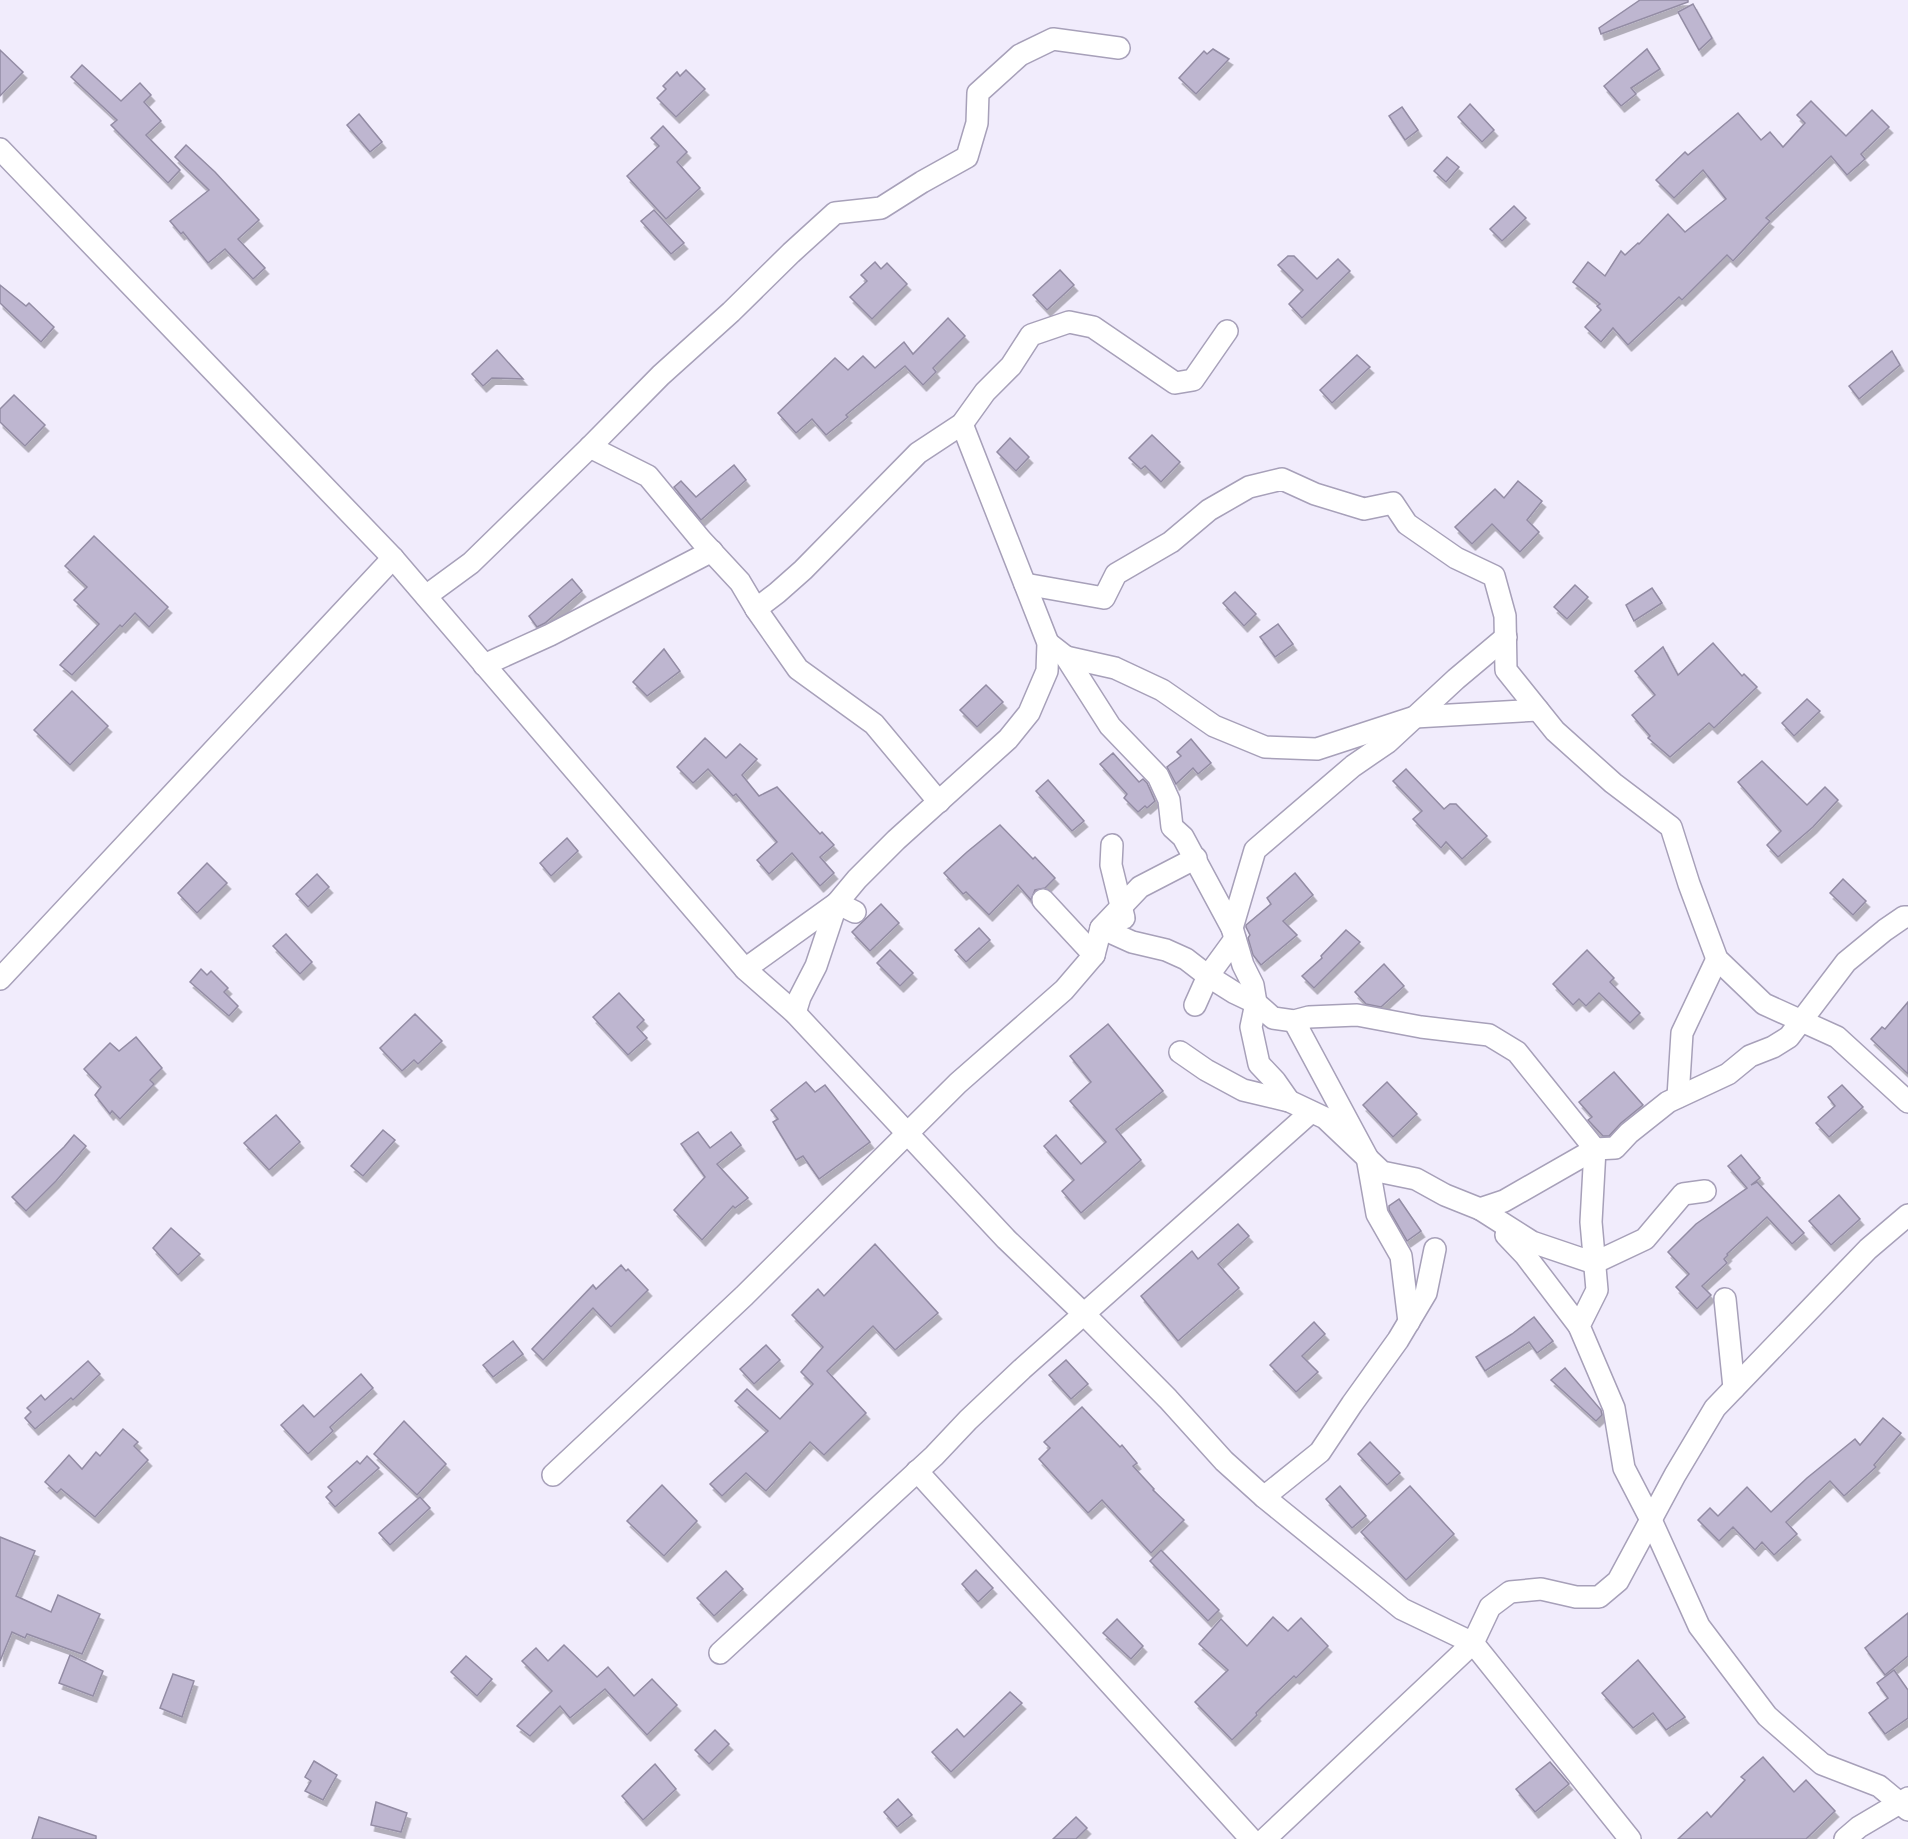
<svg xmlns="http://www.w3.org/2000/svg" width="1908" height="1839" font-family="Commissioner,sans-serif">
<defs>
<filter id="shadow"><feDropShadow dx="3.5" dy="6" stdDeviation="0" flood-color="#0004"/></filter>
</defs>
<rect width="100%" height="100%" fill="#f1ecfc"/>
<g fill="#beb6d0" stroke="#938ca4" stroke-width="1.5" filter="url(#shadow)">
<path d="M1640,0H1688V2L1601,34L1599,28Z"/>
<path d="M1693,4L1712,38L1699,50L1678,12Z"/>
<path d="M1213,49L1229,59L1196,94L1179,78L1204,51L1207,54Z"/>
<path d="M1647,49L1660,69L1631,88L1636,94L1621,106L1604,86Z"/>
<path d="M0,50L23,72L0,96Z"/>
<path d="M82,65L121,101L140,83L151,95L144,102L161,121L146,135L180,170L168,183L111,125L117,120L71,77Z"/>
<path d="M686,70L705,89L676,117L657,98L666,89L663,86L677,72L680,76Z"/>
<path d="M1811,101L1846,136L1872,110L1889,127L1861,154L1865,159L1847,175L1831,156L1766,218L1770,221L1733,261L1727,255L1682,300L1679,297L1628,345L1613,328L1601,342L1585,327L1601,310L1597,306L1600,304L1573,282L1588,262L1605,276L1621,251L1625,255L1638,243L1639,244L1668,214L1685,232L1726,199L1703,170L1674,198L1656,180L1685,152L1688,155L1738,113L1761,140L1770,132L1783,147L1805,123L1797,115Z"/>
<path d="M1470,104L1494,130L1482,142L1458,117Z"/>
<path d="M1402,107L1418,130L1405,140L1389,116Z"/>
<path d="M359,114L382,142L370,152L347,125Z"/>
<path d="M663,126L687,152L677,162L700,188L666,219L627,176L659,146L651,138Z"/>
<path d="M186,145L215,172L259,220L238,239L265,268L253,279L225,249L208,263L183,232L181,234L170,221L209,190L175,157Z"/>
<path d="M1447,157L1459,167L1446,182L1434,171Z"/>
<path d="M1514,206L1526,218L1502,241L1490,229Z"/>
<path d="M654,210L684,243L671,254L641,221Z"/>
<path d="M1288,256H1294L1317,279L1338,259L1350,271L1302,318L1289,304L1303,290L1278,265Z"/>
<path d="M875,262L881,269L887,263L907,284L872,319L850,297L867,281L861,275Z"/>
<path d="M1060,270L1074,285L1047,310L1033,295Z"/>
<path d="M0,285L26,306L29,303L54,327L41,342L0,303Z"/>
<path d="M948,318L965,336L933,368L936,372L923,385L905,366L846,415L848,417L826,435L812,419L796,433L778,413L835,358L848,370L863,356L875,368L904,342L913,354Z"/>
<path d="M497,350L523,379L492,378L483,386L472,374Z"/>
<path d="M1892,351L1900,365L1859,399L1849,386Z"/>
<path d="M1357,355L1370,367L1332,403L1320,390Z"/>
<path d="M14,395L45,425L25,446L0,422V409Z"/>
<path d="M1152,435L1180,462L1161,482L1145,466L1141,469L1129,458Z"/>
<path d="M1010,438L1029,457L1016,471L997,452Z"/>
<path d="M734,465L746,480L701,520L674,487L681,481L696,497Z"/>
<path d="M1518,481L1542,501L1527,520L1539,532L1520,552L1492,524L1472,544L1455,527L1495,489L1504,498Z"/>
<path d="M94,536L168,607L149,627L135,613L122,627L120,625L72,675L60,665L99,624L74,600L87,587L65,566Z"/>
<path d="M572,579L582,591L545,623L537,627L529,616Z"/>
<path d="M1575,585L1588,597L1567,619L1554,607Z"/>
<path d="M1652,588L1662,603L1634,621L1626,605Z"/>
<path d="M1235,592L1256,614L1244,626L1223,603Z"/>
<path d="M1278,624L1293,644L1275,657L1260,637Z"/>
<path d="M1713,643L1742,676L1744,674L1757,687L1714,728L1709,723L1670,757L1648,738L1650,736L1632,715L1655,695L1635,671L1663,647L1678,675Z"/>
<path d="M664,649L680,671L647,696L633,682Z"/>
<path d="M986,685L1003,702L977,727L960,710Z"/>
<path d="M72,691L108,726L70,765L34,730Z"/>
<path d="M1807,699L1820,711L1794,736L1782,723Z"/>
<path d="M705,738L726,758L740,744L757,759L742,775L759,796L777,787L820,834L822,832L834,845L820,857L834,873L820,886L792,853L769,874L757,860L777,842L736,794L733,796L708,769L693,783L677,767Z"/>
<path d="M1191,739L1211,763L1198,774L1193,768L1176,784L1167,767L1181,756L1177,752Z"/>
<path d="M1113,753L1139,782L1143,779L1147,783L1155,801L1147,808L1145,806L1138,812L1124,798L1127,794L1100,764Z"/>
<path d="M1762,761L1807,805L1825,787L1838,800L1813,827L1778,857L1767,845L1781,831L1738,782Z"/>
<path d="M1406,769L1444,809L1450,804H1456L1487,836L1462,859L1446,842L1441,848L1413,819L1422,811L1393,781Z"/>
<path d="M1048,780L1084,821L1072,831L1036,791Z"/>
<path d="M1000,825L1033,859L1035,857L1055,878L1045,888L1035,890L1031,900L1018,885L989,915L966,892L963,894L944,873L967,852Z"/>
<path d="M567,838L578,851L551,876L540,863Z"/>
<path d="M207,863L227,883L197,913L178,893Z"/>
<path d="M1295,873L1313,895L1283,921L1297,935L1261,965L1253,955L1248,938L1250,935L1246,927V925L1271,904L1267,898Z"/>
<path d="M317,874L329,887L308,907L296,894Z"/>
<path d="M1843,879L1866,901L1853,915L1830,893Z"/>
<path d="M881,904L899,923L870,951L852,932Z"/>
<path d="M979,928L990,940L966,962L955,950Z"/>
<path d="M1346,930L1360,942L1314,988L1302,976L1322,958L1321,956Z"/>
<path d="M286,934L312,962L300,974L273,946Z"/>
<path d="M890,950L913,973L900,986L877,963Z"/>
<path d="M1587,950L1614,978L1610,982L1640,1013L1630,1023L1599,993L1586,1006L1579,999L1573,1005L1553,984Z"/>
<path d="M1384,964L1404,986L1381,1007L1366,1004L1355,992Z"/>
<path d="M201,969L207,975L211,971L228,988L224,992L238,1006L229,1016L190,982Z"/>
<path d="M619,993L644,1020L637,1027L647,1038L628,1055L593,1017Z"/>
<path d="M1908,1002V1074L1871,1039L1882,1027L1885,1029Z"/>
<path d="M415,1014L442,1041L418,1064L414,1060L402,1071L380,1048Z"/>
<path d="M1108,1024L1163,1091L1116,1129L1141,1160L1081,1213L1062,1191L1074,1180L1044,1146L1056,1135L1081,1164L1106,1142L1070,1101L1091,1082L1070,1056Z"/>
<path d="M136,1037L162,1068L150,1080L154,1084L120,1119L112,1111L110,1114L95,1095L101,1087L84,1069L110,1043L119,1051Z"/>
<path d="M1614,1072L1643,1105L1621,1123L1609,1136H1603L1588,1120L1592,1117L1579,1102Z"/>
<path d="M806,1082L815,1092L825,1085L870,1142L819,1179L803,1156L796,1160L773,1122L778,1119L771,1110Z"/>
<path d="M1387,1082L1417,1114L1393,1137L1363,1105Z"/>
<path d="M1842,1085L1863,1107L1829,1137L1816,1123L1835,1106L1828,1097Z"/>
<path d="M276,1115L300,1142L269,1170L244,1143Z"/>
<path d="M383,1130L395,1140L363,1176L351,1166Z"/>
<path d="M698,1132L710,1148L731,1132L741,1145L717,1164L748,1198L735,1208L733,1206L702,1240L674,1210L705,1177L681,1144Z"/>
<path d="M74,1135L86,1146L56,1181L26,1211L12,1197L64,1147Z"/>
<path d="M1741,1155L1760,1178L1751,1185L1757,1182L1804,1233L1792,1244L1767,1217L1727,1254L1728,1255L1724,1259L1727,1263L1702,1286L1711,1295L1697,1309L1676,1287L1689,1274L1668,1252L1696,1224L1747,1188L1728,1166Z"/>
<path d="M1839,1195L1860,1219L1831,1245L1809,1221Z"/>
<path d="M1399,1199L1421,1231L1407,1241L1389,1210V1206Z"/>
<path d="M1238,1224L1249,1236L1218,1264L1239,1288L1178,1341L1141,1296L1192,1251L1198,1259Z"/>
<path d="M171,1228L200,1254L178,1275L153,1248Z"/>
<path d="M875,1244L938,1313L895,1350L873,1326L827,1371L866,1413L824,1455L810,1442L766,1491L746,1473L722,1496L710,1484L768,1431L735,1401L747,1389L780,1419L813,1384L801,1372L823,1347L792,1315L818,1289L824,1296Z"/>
<path d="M621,1265L626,1271L628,1269L648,1290L611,1327L593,1308L543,1360L532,1349L593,1285L596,1289Z"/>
<path d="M1534,1317L1553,1341L1537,1353L1529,1342L1485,1371L1476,1357L1512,1334Z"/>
<path d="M1314,1322L1325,1334L1302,1356L1318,1372L1296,1392L1270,1365Z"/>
<path d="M513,1341L523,1354L493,1377L483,1365Z"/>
<path d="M766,1345L780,1360L754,1384L740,1369Z"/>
<path d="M1066,1360L1088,1384L1071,1399L1049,1375Z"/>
<path d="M88,1361L100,1374L73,1400L71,1398L35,1429L25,1418L31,1412L27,1408L41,1395L45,1400Z"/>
<path d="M1565,1368L1601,1410L1602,1415L1596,1421L1551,1380Z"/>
<path d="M361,1374L373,1388L330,1427L333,1431L308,1454L281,1425L303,1405L314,1417Z"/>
<path d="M1082,1407L1120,1447L1122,1445L1137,1463L1133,1466L1154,1489L1153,1490L1184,1520L1151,1553L1102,1500L1088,1513L1039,1459L1050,1448L1044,1442Z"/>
<path d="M1883,1418L1901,1433L1874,1465L1876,1467L1844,1496L1830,1481L1786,1522L1797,1534L1774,1555L1762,1542L1755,1550L1733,1527L1719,1541L1698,1520L1710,1508L1718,1516L1747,1487L1771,1512L1807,1478L1855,1439L1860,1445Z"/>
<path d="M404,1421L446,1464L417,1495L374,1454Z"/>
<path d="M123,1429L138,1442L134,1446L148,1460L95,1517L61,1489L57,1493L45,1482L69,1455L82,1469L96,1452L100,1456Z"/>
<path d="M1370,1442L1400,1473L1387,1485L1358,1454Z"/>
<path d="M367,1456L379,1468L335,1507L326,1497L332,1491L328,1487L357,1461L360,1464Z"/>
<path d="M662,1485L697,1521L664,1556L627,1521Z"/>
<path d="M1340,1486L1366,1516L1352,1528L1326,1499Z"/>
<path d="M1410,1486L1454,1534L1406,1580L1361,1532Z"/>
<path d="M420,1497L430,1508L390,1545L379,1533Z"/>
<path d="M0,1537L35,1551L16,1596L51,1612L58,1595L100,1614L82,1654L27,1634L25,1638L12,1632L0,1661Z"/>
<path d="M1161,1550L1219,1610L1208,1621L1150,1561Z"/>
<path d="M976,1570L993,1588L978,1602L962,1584Z"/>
<path d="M726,1571L743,1589L714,1616L697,1598Z"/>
<path d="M1908,1613V1656L1885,1675L1865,1648Z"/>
<path d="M1273,1617L1288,1631L1301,1618L1328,1646L1296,1678L1294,1676L1271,1698L1256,1713L1257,1715L1232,1740L1195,1702L1228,1670L1199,1644L1221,1619L1247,1646Z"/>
<path d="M1117,1619L1143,1646L1131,1659L1103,1633Z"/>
<path d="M564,1645L597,1677L608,1667L634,1696L652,1679L677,1705L647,1735L605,1689L570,1718L560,1706L530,1736L517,1726L552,1691L522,1661L536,1648L548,1661Z"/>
<path d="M70,1655L103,1671L93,1696L59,1683Z"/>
<path d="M466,1656L492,1679L477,1696L451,1672Z"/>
<path d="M1638,1660L1685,1717L1666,1730L1653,1713L1633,1728L1602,1693Z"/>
<path d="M1894,1670L1908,1690V1718L1885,1734L1869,1713L1888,1698L1877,1683Z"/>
<path d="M173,1674L194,1681L182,1717L160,1708Z"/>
<path d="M1010,1692L1022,1703L951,1772L932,1752L957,1729L964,1737Z"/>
<path d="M715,1730L729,1744L709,1764L695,1750Z"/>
<path d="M1763,1757L1794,1792L1806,1780L1835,1811L1806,1839H1678L1707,1812L1711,1817L1745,1780L1741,1777Z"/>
<path d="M314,1761L337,1775L323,1800L305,1791L311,1781L305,1777Z"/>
<path d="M1550,1762L1569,1784L1535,1812L1516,1789Z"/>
<path d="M655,1764L676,1789L643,1820L622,1796Z"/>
<path d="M898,1799L912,1815L897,1827L884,1812Z"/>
<path d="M376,1802L407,1813L401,1832L371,1825Z"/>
<path d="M39,1817L96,1836V1839H32Z"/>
<path d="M1076,1817L1087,1828L1076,1839H1053Z"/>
</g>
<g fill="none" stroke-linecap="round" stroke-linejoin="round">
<g stroke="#a7a0b9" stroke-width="24">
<g id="minor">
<path d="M0,149L393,558L745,969L795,1013L1006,1239L1084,1314L1168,1399L1224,1461L1264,1497L1402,1609L1473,1643L1630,1839"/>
<path d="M590,447L648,476L701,540L740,582L756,609L798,669L874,724L939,802"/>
<path d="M1025,584L1104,598L1116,574L1171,542L1209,510L1249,487L1282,479L1315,494L1364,509L1393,503L1407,524L1456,558L1494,576L1505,616L1506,670L1555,731L1613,783L1671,827L1689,884L1717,959L1764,1004L1837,1037L1908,1102"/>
<path d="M426,596L471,563L590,447L661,375L731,312L791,253L835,213L881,208L922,182L967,157L977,123L978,93L1020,55L1053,39L1119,48"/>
<path d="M756,609L777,593L803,570L918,453L962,424L985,392L1011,366L1031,335L1069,322L1093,327L1175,383L1193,380L1227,331"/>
<path d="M1048,643L1066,657L1110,726L1158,776L1169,800L1172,827L1183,837L1232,928L1243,965L1253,985L1256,1003L1251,1027L1259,1064L1275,1081L1289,1101"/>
<path d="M1066,657L1115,668L1162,690L1214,726L1265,747L1317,749L1415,717L1538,710"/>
<path d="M484,665L550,635L712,551"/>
<path d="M1112,845L1111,865L1124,918"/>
<path d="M1043,900L1094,955"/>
<path d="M1101,928L1132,942L1166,950L1186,959L1208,976L1235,993L1256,1003L1273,1018L1294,1021L1309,1017L1357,1015L1421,1027L1489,1035L1517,1052L1595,1149L1591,1222L1597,1290L1579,1326L1614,1408L1624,1468L1651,1520L1699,1626L1767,1716L1822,1764L1879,1786L1908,1810"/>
<path d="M1232,928L1255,850L1353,766L1388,742L1456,679L1506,637"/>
<path d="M745,969L837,903L855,912"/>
<path d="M0,979L393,558"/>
<path d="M1195,1005L1208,976L1235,939"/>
<path d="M795,1013L800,997L816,966L837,903L857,879L896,840L1008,739L1029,713L1047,671L1048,643L962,424"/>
<path d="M1294,1021L1367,1157L1377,1214L1401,1256L1409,1322"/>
<path d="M1180,1052L1206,1070L1243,1090L1289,1101L1325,1118L1382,1172L1416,1179L1445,1195L1480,1209L1504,1201L1595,1149L1615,1148L1629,1133L1668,1102L1728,1074L1750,1056L1773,1047L1789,1037L1846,962L1885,930L1904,917H1908"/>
<path d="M1678,1097L1682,1033L1717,959"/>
<path d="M1480,1209L1532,1242L1594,1263L1645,1239L1683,1194L1705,1191"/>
<path d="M1506,1235L1525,1255L1579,1326"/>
<path d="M1725,1299L1734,1388"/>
<path d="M917,1471L1251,1839"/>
<path d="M553,1475L744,1296L958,1083L1064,990L1094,955L1101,928L1140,887L1196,858"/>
<path d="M1264,1497L1320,1452L1352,1404L1398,1340L1426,1293L1435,1249"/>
<path d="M720,1653L934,1456L968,1420L1022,1369L1311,1112"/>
<path d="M1265,1839L1473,1643L1490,1607L1510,1592L1541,1589L1576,1597H1599L1618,1581L1675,1475L1715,1408L1868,1249L1908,1215"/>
<path d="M1845,1839L1859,1827L1908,1798"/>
</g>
</g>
<use href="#minor" stroke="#fff" stroke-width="21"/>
</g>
</svg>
